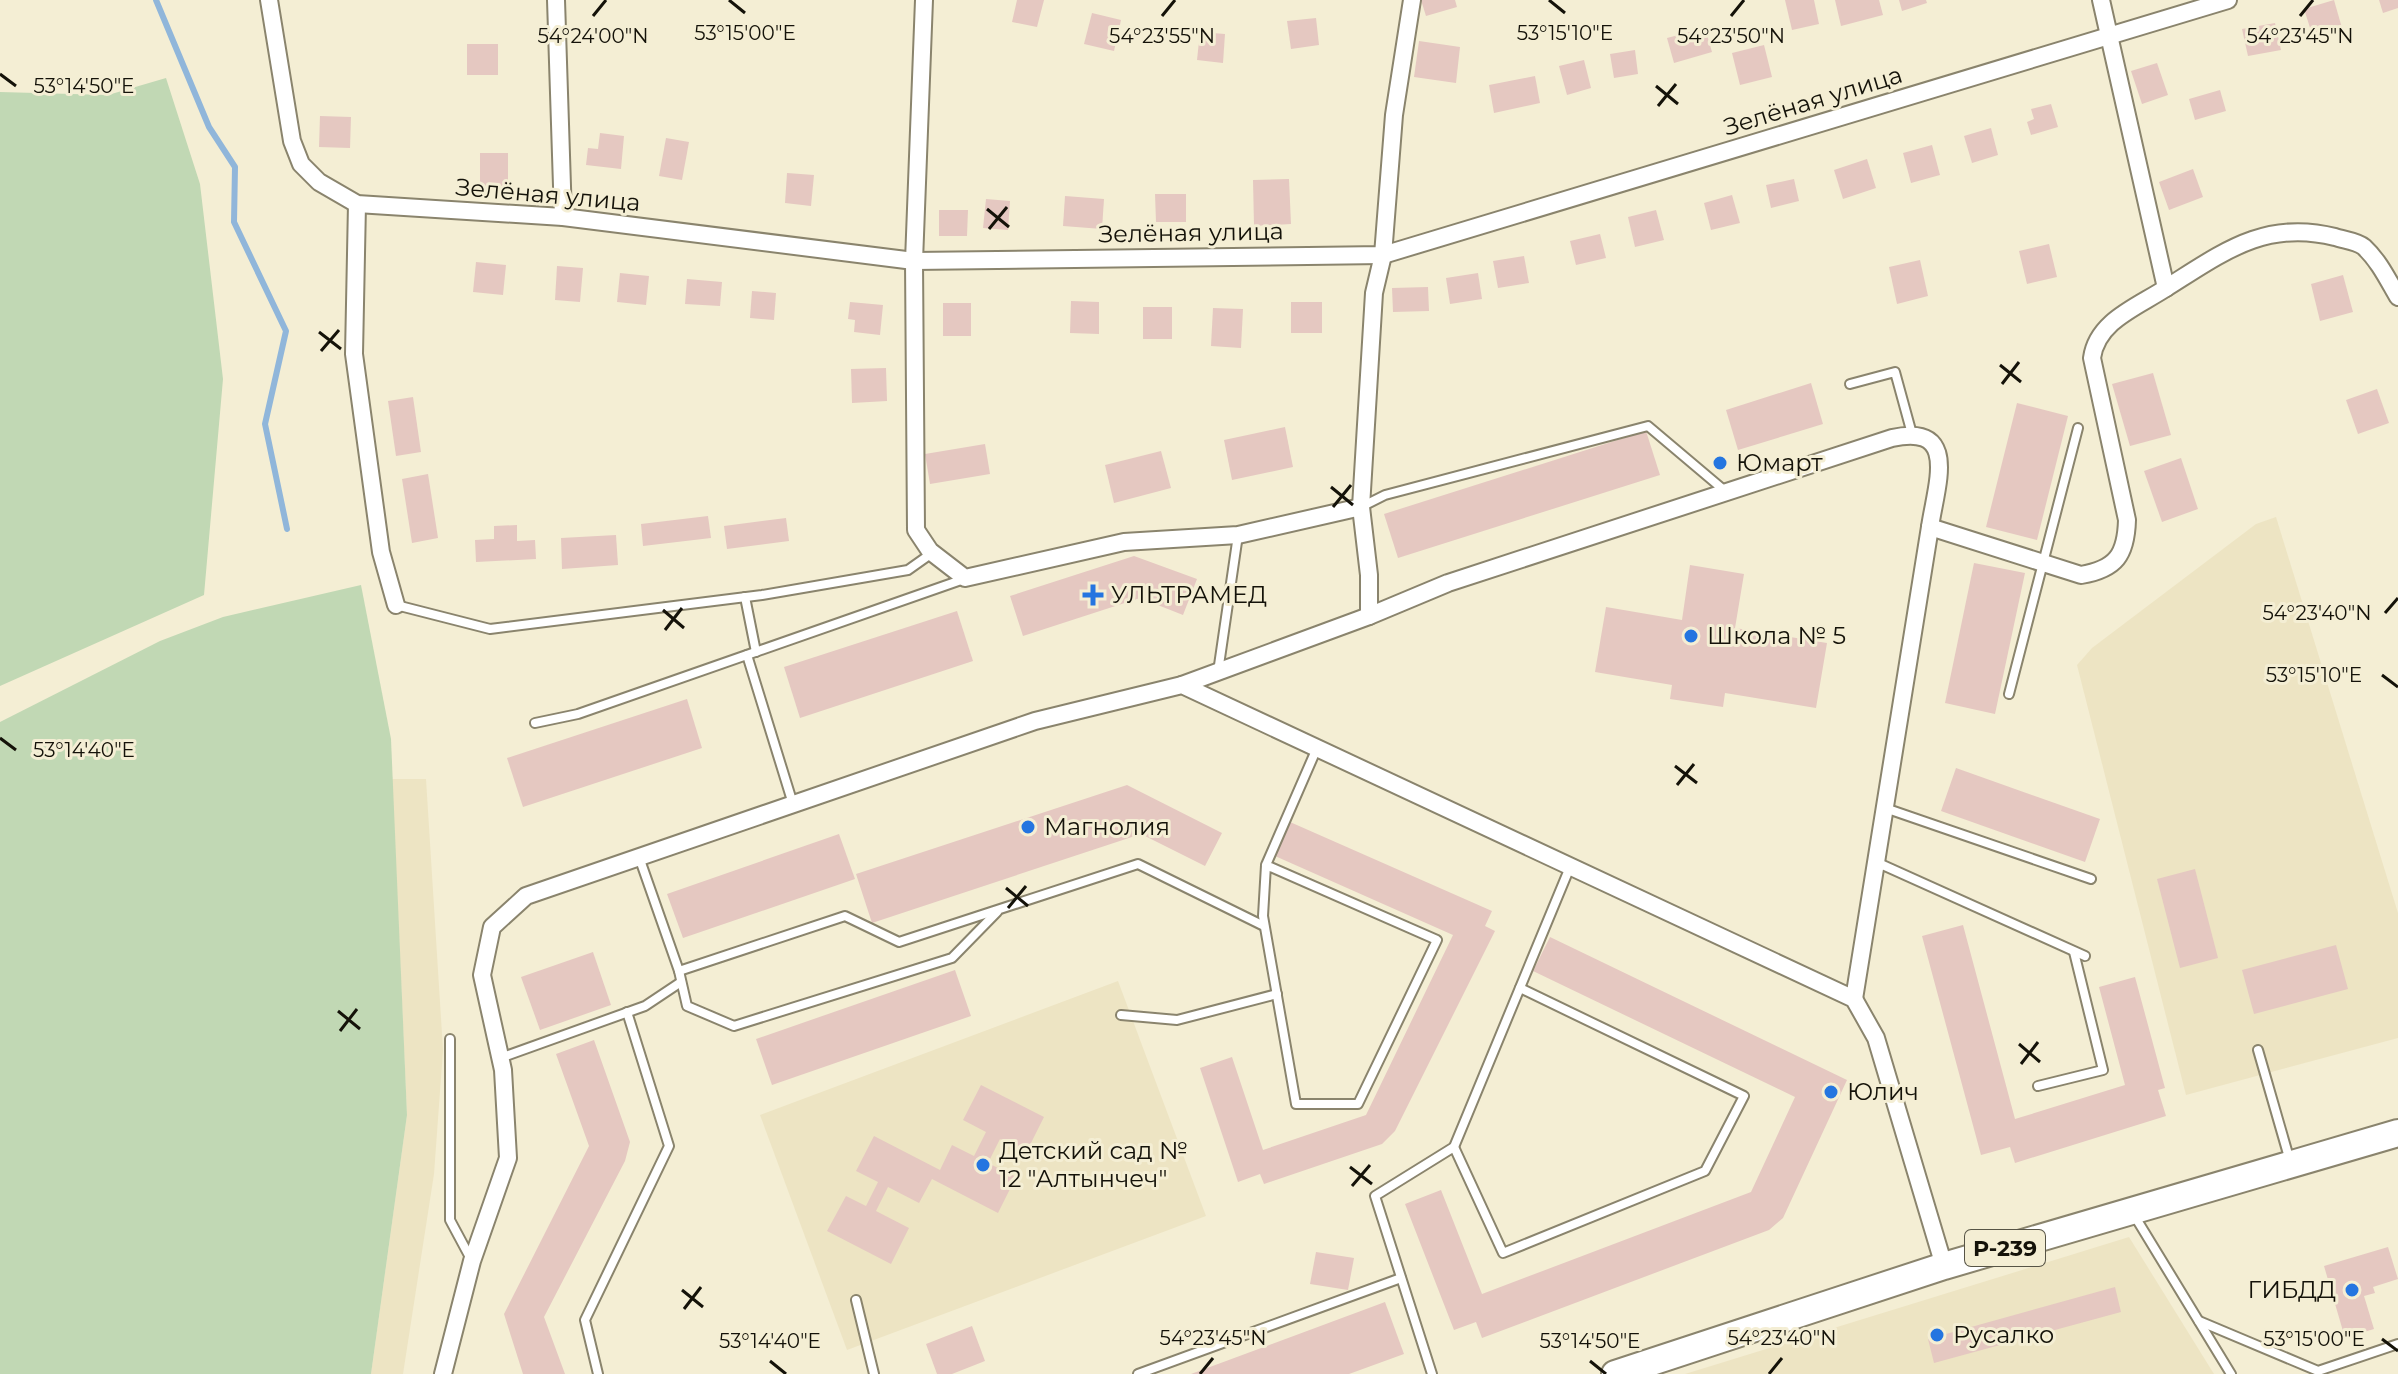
<svg xmlns="http://www.w3.org/2000/svg" width="2398" height="1374" font-family="Montserrat,sans-serif">
<rect width="100%" height="100%" fill="#f4eed4"/>
<g fill="#ede4c3">
<path d="M2276,517L2398,913V1038L2186,1095L2077,665L2092,648L2256,524Z"/>
<path d="M392,779H426L443,1050L434,1174L403,1374H371L407,1115Z"/>
<path d="M1118,981L1206,1216L847,1350L760,1115Z"/>
<path d="M2129,1237L2214,1374H1685Z"/>
</g>
<g fill="#c1d8b4">
<path d="M166,78L200,184L223,379L204,595L0,686V92L108,95Z"/>
<path d="M361,585L391,739L407,1115L371,1374H0V722L160,641L223,617Z"/>
</g>
<g fill="none" stroke-linecap="round" stroke-linejoin="round">
<path stroke="#90b6da" stroke-width="6" d="M156,0L209,127L235,167L234,222L286,331L265,424L287,529"/>
</g>
<g fill="#e5c8c1">
<path d="M1017,0H1044L1037,27L1012,22Z"/>
<path d="M1421,0H1455L1457,7L1426,16Z"/>
<path d="M1785,0H1814L1819,24L1792,30Z"/>
<path d="M1835,0H1879L1883,15L1841,26Z"/>
<path d="M1899,0H1926L1927,3L1902,11Z"/>
<path d="M2334,0L2342,28L2313,37L2304,9Z"/>
<path d="M2379,0H2398V8L2383,13Z"/>
<path d="M1092,13L1121,20L1114,51L1084,44Z"/>
<path d="M1316,18L1319,45L1291,49L1287,21Z"/>
<path d="M2275,23L2281,50L2248,56L2242,29Z"/>
<path d="M1705,28L1712,52L1674,63L1667,38Z"/>
<path d="M1200,32L1225,34L1223,63L1197,60Z"/>
<path d="M1419,41L1460,47L1456,83L1414,77Z"/>
<rect x="467" y="44" width="31" height="31"/>
<path d="M1764,45L1772,77L1740,85L1732,53Z"/>
<path d="M1635,50L1638,74L1614,78L1610,54Z"/>
<path d="M1584,60L1591,88L1567,95L1559,66Z"/>
<path d="M2157,63L2168,95L2142,104L2131,71Z"/>
<path d="M1535,76L1540,103L1494,113L1489,85Z"/>
<path d="M2220,90L2226,111L2195,120L2189,99Z"/>
<path d="M2051,104L2058,127L2031,135L2027,122L2034,119L2031,109Z"/>
<path d="M320,116L351,117L350,148L319,147Z"/>
<path d="M1991,128L1998,155L1972,163L1964,136Z"/>
<path d="M600,133L624,136L621,169L586,165L588,148L598,149Z"/>
<path d="M666,138L689,142L682,180L659,176Z"/>
<path d="M1932,145L1940,175L1911,183L1903,153Z"/>
<rect x="480" y="153" width="28" height="34"/>
<path d="M1867,159L1876,188L1843,199L1834,170Z"/>
<path d="M2193,169L2203,197L2169,210L2159,182Z"/>
<path d="M787,173L814,175L811,206L785,203Z"/>
<path d="M1289,179L1291,224L1254,226L1253,180Z"/>
<path d="M1794,179L1799,201L1771,208L1766,185Z"/>
<path d="M1155,194H1186V222H1156Z"/>
<path d="M1732,195L1740,223L1711,230L1704,203Z"/>
<path d="M1065,196L1104,199L1102,229L1063,226Z"/>
<path d="M986,199L1010,201L1008,230L983,228Z"/>
<path d="M939,210H968L967,236H939Z"/>
<path d="M1656,210L1664,240L1635,247L1628,217Z"/>
<path d="M1600,234L1606,258L1576,265L1570,241Z"/>
<path d="M2049,244L2057,277L2027,284L2019,251Z"/>
<path d="M1524,256L1529,283L1498,288L1493,261Z"/>
<path d="M1920,260L1928,296L1897,304L1889,267Z"/>
<path d="M476,262L506,265L503,295L473,292Z"/>
<path d="M557,266L583,268L580,302L555,300Z"/>
<path d="M620,273L649,276L646,305L617,302Z"/>
<path d="M1478,273L1482,299L1450,304L1446,278Z"/>
<path d="M2343,275L2353,312L2320,321L2311,284Z"/>
<path d="M687,279L722,282L720,306L685,304Z"/>
<path d="M1428,287L1429,311L1393,312L1392,288Z"/>
<path d="M752,291L776,293L774,320L750,318Z"/>
<path d="M1071,301L1099,302V334L1070,333Z"/>
<path d="M850,302L883,305L880,335L854,332L855,320L848,319Z"/>
<rect x="1291" y="302" width="31" height="31"/>
<rect x="943" y="303" width="28" height="33"/>
<rect x="1143" y="307" width="29" height="32"/>
<path d="M1213,308L1243,309L1241,348L1211,346Z"/>
<path d="M886,368L887,401L852,403L851,369Z"/>
<path d="M2153,373L2171,435L2130,446L2112,384Z"/>
<path d="M1811,383L1823,424L1738,450L1726,410Z"/>
<path d="M2377,389L2389,423L2358,434L2346,400Z"/>
<path d="M413,397L421,452L396,456L388,401Z"/>
<path d="M2017,403L2068,416L2037,540L1986,527Z"/>
<path d="M1285,427L1293,467L1232,480L1224,440Z"/>
<path d="M1646,431L1660,475L1398,558L1384,514Z"/>
<path d="M985,444L990,474L930,484L925,454Z"/>
<path d="M1161,451L1171,488L1114,503L1105,465Z"/>
<path d="M2181,458L2198,509L2162,522L2144,471Z"/>
<path d="M428,474L438,538L412,543L402,479Z"/>
<path d="M708,516L711,538L643,546L641,524Z"/>
<path d="M786,518L789,541L727,549L724,526Z"/>
<path d="M517,525V541L535,540L536,559L476,562L475,540L494,539V526Z"/>
<path d="M616,535L618,565L562,569L561,538Z"/>
<path d="M1134,556L1197,579L1183,615L1140,598L1023,636L1010,596Z"/>
<path d="M1974,563L2025,573L1995,714L1945,703Z"/>
<path d="M1690,565L1744,574L1735,628L1827,643L1816,708L1725,693L1723,707L1670,699L1672,685L1595,672L1606,607L1682,620Z"/>
<path d="M957,611L973,661L800,718L784,667Z"/>
<path d="M687,699L702,748L523,807L507,758Z"/>
<path d="M1956,768L2100,819L2085,862L1941,811Z"/>
<path d="M1127,785L1222,833L1205,866L1141,834L872,923L856,874Z"/>
<path d="M1290,822L1492,911L1485,926L1495,931L1395,1131L1382,1144L1264,1184L1260,1174L1238,1182L1200,1068L1232,1057L1263,1150L1366,1115L1453,935L1275,856Z"/>
<path d="M839,834L855,879L683,938L667,894Z"/>
<path d="M2195,869L2218,958L2180,968L2157,879Z"/>
<path d="M1963,925L2015,1119L2125,1085L2099,987L2135,977L2165,1088L2158,1090L2166,1116L2015,1163L2010,1147L1981,1155L1922,936Z"/>
<path d="M1550,937L1847,1080L1783,1218L1769,1230L1482,1338L1476,1322L1454,1330L1405,1204L1441,1190L1482,1294L1751,1192L1795,1097L1533,971Z"/>
<path d="M2336,945L2348,989L2254,1014L2242,970Z"/>
<path d="M593,952L611,1005L540,1030L521,977Z"/>
<path d="M955,970L971,1016L772,1085L756,1039Z"/>
<path d="M594,1040L630,1142L625,1161L544,1317L565,1374H523L504,1314L589,1146L556,1054Z"/>
<path d="M981,1085L1044,1117L1026,1153L1000,1139L988,1163L1016,1177L998,1213L932,1179L919,1203L888,1187L876,1211L909,1228L891,1264L827,1231L846,1196L866,1206L878,1182L856,1171L874,1136L940,1170L952,1145L974,1156L986,1132L963,1120Z"/>
<path d="M2388,1247L2398,1279L2373,1287L2375,1293L2364,1296L2374,1329L2345,1338L2324,1266Z"/>
<path d="M1316,1252L1354,1258L1348,1290L1310,1284Z"/>
<path d="M2115,1287L2121,1312L1934,1363L1928,1339Z"/>
<path d="M1385,1302L1404,1354L1349,1374H1191Z"/>
<path d="M972,1326L985,1361L952,1374H937L926,1344Z"/>
</g>
<g fill="none" stroke-linecap="round" stroke-linejoin="round">
<g stroke="#8a846d" stroke-width="12">
<g id="service">
<path d="M1850,384L1895,372L1912,434"/>
<path d="M1361,507L1385,495L1648,426L1725,491"/>
<path d="M745,597L756,652"/>
<path d="M396,605L490,629L762,595L908,570L932,553"/>
<path d="M747,655L793,804"/>
<path d="M1218,672L1238,535"/>
<path d="M2009,694L2078,428"/>
<path d="M535,723L578,714L964,579"/>
<path d="M1885,808L2091,879"/>
<path d="M639,857L679,971L845,916L899,942L1138,864L1264,926"/>
<path d="M1876,862L2085,956"/>
<path d="M1266,865L1263,916L1296,1104H1358L1437,940L1266,865L1317,748"/>
<path d="M679,971L687,1006L734,1026L952,958L997,912"/>
<path d="M1121,1015L1177,1020L1277,994"/>
<path d="M450,1039V1220L472,1261"/>
<path d="M2258,1050L2290,1161"/>
<path d="M500,1058L645,1006L681,982"/>
<path d="M2038,1086L2103,1070L2074,952"/>
<path d="M1454,1147L1503,1253L1705,1171L1744,1096L1520,988"/>
<path d="M2134,1215L2231,1374"/>
<path d="M856,1300L874,1374"/>
<path d="M2199,1321L2318,1371L2398,1344"/>
<path d="M598,1374L585,1320L669,1146L627,1012"/>
<path d="M1138,1374L1401,1278"/>
<path d="M1432,1374L1375,1196L1454,1147L1570,867"/>
</g>
</g>
<g stroke="#8a846d" stroke-width="20">
<g id="minor">
<path d="M269,0L292,141L301,164L319,182L357,204L563,217L914,261L1383,255L2228,0"/>
<path d="M556,0L563,217"/>
<path d="M924,0L914,261L916,530L930,551L965,578L1124,542L1238,535L1361,507"/>
<path d="M357,204L354,354L381,552L396,605"/>
<path d="M2166,288C2222,253 2265,219 2335,237C2344,240 2357,241 2364,247C2379,261 2388,280 2398,297"/>
<path d="M1930,527L2081,575C2116,569 2126,555 2127,520L2092,358C2097,321 2137,307 2166,288L2101,0"/>
<path d="M1369,616L1448,583L1892,438C1960,423 1936,485 1930,527L1854,999"/>
<path d="M1182,685L1369,616V575L1361,507L1374,293L1383,255L1394,115L1412,0"/>
<path d="M443,1374L472,1261L508,1158L503,1070L482,975L492,927L526,896L1035,721L1182,685L1854,999L1876,1038L1944,1266"/>
</g>
</g>
<g stroke="#8a846d" stroke-width="30">
<path id="trunk" d="M1615,1374L1944,1266L2398,1133"/>
</g>
<use href="#service" stroke="#fff" stroke-width="8"/>
<use href="#minor" stroke="#fff" stroke-width="16"/>
<use href="#trunk" stroke="#fff" stroke-width="26"/>
</g>
<path fill="none" stroke="#141209" stroke-width="3" d="M729,0L745,13M1549,0L1565,13M593,16L606,0M1162,16L1175,0M1731,16L1744,0M2300,16L2313,0M0,74L16,86M1656,86L1678,104M1658,106L1676,84M987,209L1009,227M989,229L1007,207M319,332L341,349M321,351L339,330M2000,365L2021,382M2002,384L2019,362M1331,487L1353,505M1333,507L1351,485M663,610L684,628M2385,613L2398,598M665,630L682,608M2382,675L2398,687M0,738L16,750M1675,766L1697,783M1677,785L1694,764M1006,888L1028,906M1008,908L1026,886M338,1011L360,1029M340,1031L357,1009M2019,1044L2040,1062M2021,1064L2038,1042M1350,1167L1372,1184M1352,1186L1370,1165M682,1290L703,1307M684,1309L701,1287M2382,1339L2398,1351M770,1361L786,1374M1590,1361L1606,1374M1200,1374L1213,1358M1769,1374L1782,1358"/>
<g fill="#2475e0" stroke="#f4eed4" stroke-width="3">
<circle cx="1720" cy="463" r="8"/>
<path d="M1089 583h8v8h8v8h-8v8h-8v-8h-8v-8h8z"/>
<circle cx="1691" cy="636" r="8"/>
<circle cx="1028" cy="827" r="8"/>
<circle cx="1831" cy="1092" r="8"/>
<circle cx="983" cy="1165" r="8"/>
<circle cx="2352" cy="1290" r="8"/>
<circle cx="1937" cy="1335" r="8"/>
</g>
<g text-anchor="middle" stroke-width="6" stroke-linejoin="round" paint-order="stroke">
<rect fill="#f4eed4" stroke="#575446" stroke-width="2" x="1965" y="1230" width="80" height="36" rx="6"/>
<g font-size="22" font-weight="bold" fill="#141209">
<text x="2005" y="1256">Р-239</text>
</g>
<g font-size="24" fill="#141209" stroke="#f4eed4">
<text transform="translate(1813 101) rotate(-17)" y="8">Зелёная улица</text>
<text transform="translate(548 195) rotate(5)" y="8">Зелёная улица</text>
<text transform="translate(1191 233) rotate(-1)" y="8">Зелёная улица</text>
</g>
<g font-size="24" fill="#141209" stroke="#f4eed4" text-anchor="start">
<text x="1736" y="471">Юмарт</text>
<text x="1111" y="603">УЛЬТРАМЕД</text>
<text x="1707" y="644">Школа № 5</text>
<text x="1044" y="835">Магнолия</text>
<text x="1847" y="1100">Юлич</text>
<text x="999" y="1159">Детский сад №<tspan x="999" dy="28">12 "Алтынчеч"</tspan></text>
<text x="2336" y="1298" text-anchor="end">ГИБДД</text>
<text x="1953" y="1343">Русалко</text>
</g>
</g>
<g font-size="20" text-anchor="middle" fill="#141209" stroke="#f4eed4" stroke-width="6" stroke-linejoin="round" paint-order="stroke">
<text x="745" y="40">53°15'00"E</text>
<text x="1565" y="40">53°15'10"E</text>
<text x="593" y="43">54°24'00"N</text>
<text x="1162" y="43">54°23'55"N</text>
<text x="1731" y="43">54°23'50"N</text>
<text x="2300" y="43">54°23'45"N</text>
<text x="84" y="93">53°14'50"E</text>
<text x="2317" y="620">54°23'40"N</text>
<text x="2314" y="682">53°15'10"E</text>
<text x="84" y="757">53°14'40"E</text>
<text x="1213" y="1345">54°23'45"N</text>
<text x="1782" y="1345">54°23'40"N</text>
<text x="2314" y="1346">53°15'00"E</text>
<text x="770" y="1348">53°14'40"E</text>
<text x="1590" y="1348">53°14'50"E</text>
</g>
</svg>
